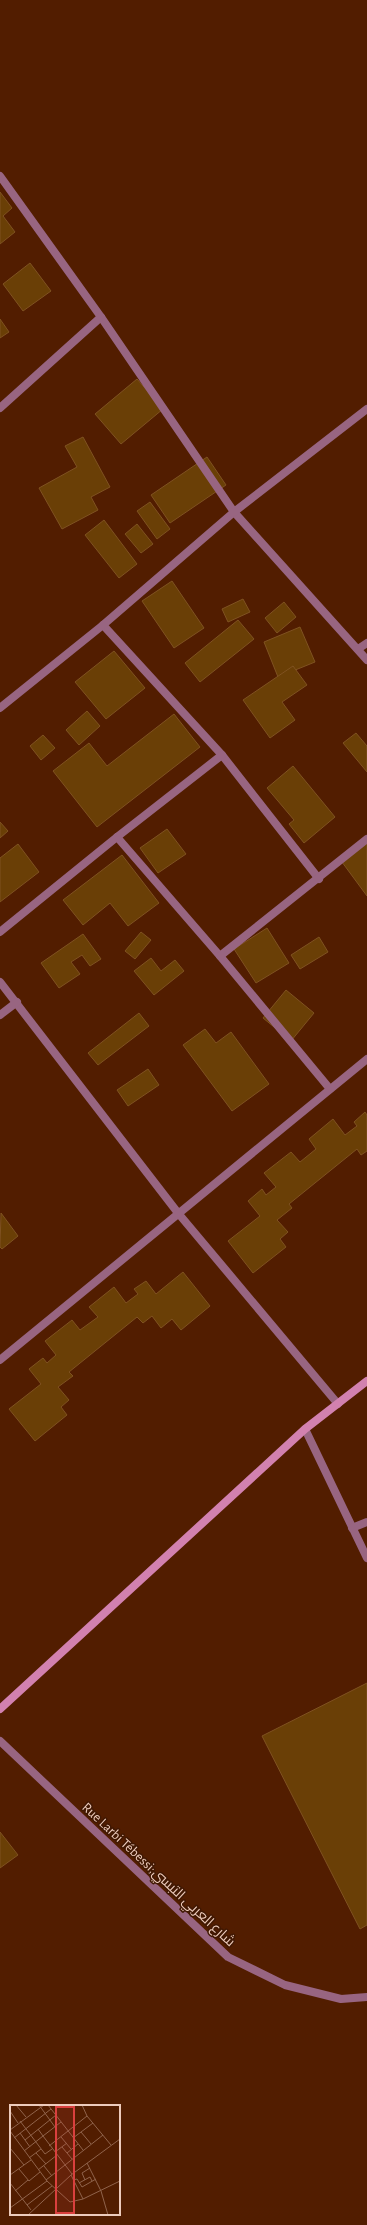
<svg xmlns="http://www.w3.org/2000/svg" width="367" height="2225" font-family="'Alegreya Sans',Cairo,sans-serif">
<rect width="100%" height="100%" fill="#521d00"/>
<g fill="#6a3f06" stroke="#7f5221">
<path d="M0,192L12,208L3,216L15,232L0,244Z"/>
<path d="M30,263L51,291L23,311L3,284Z"/>
<path d="M0,319L9,332L0,338Z"/>
<path d="M137,379L163,409L121,444L95,414Z"/>
<path d="M83,437L110,487L91,497L98,510L62,529L39,488L77,467L65,446Z"/>
<path d="M207,457L226,485L170,523L151,495Z"/>
<path d="M150,502L170,529L157,539L137,511Z"/>
<path d="M104,520L137,564L119,578L85,535Z"/>
<path d="M137,524L153,544L141,553L125,534Z"/>
<path d="M172,581L204,628L174,648L142,601Z"/>
<path d="M243,599L250,612L228,622L222,609Z"/>
<path d="M284,602L296,617L277,633L265,618Z"/>
<path d="M238,620L254,639L200,682L185,663Z"/>
<path d="M300,627L315,662L278,677L264,642Z"/>
<path d="M114,651L145,688L106,719L75,682Z"/>
<path d="M293,666L307,685L282,702L295,720L270,738L243,700Z"/>
<path d="M87,711L100,726L79,745L66,730Z"/>
<path d="M174,714L200,747L97,827L53,771L89,743L107,766Z"/>
<path d="M356,733L367,746V772L343,743Z"/>
<path d="M43,735L55,748L41,760L30,746Z"/>
<path d="M293,766L335,817L304,843L289,824L294,820L267,788Z"/>
<path d="M0,822L8,831L0,838Z"/>
<path d="M167,829L186,854L158,873L140,848Z"/>
<path d="M367,836V896L339,858Z"/>
<path d="M18,844L39,872L0,902V858Z"/>
<path d="M122,855L159,903L128,926L110,903L83,925L63,900Z"/>
<path d="M267,928L289,963L256,983L234,949Z"/>
<path d="M141,932L151,940L135,959L125,951Z"/>
<path d="M83,934L101,959L90,966L82,955L71,962L80,974L59,988L41,963Z"/>
<path d="M319,937L328,952L300,969L291,955Z"/>
<path d="M151,958L161,971L175,960L184,971L154,995L134,971Z"/>
<path d="M286,990L314,1013L291,1041L263,1018Z"/>
<path d="M139,1013L149,1026L98,1065L88,1053Z"/>
<path d="M205,1029L216,1043L231,1032L269,1084L232,1111L183,1045Z"/>
<path d="M148,1069L159,1085L128,1106L117,1090Z"/>
<path d="M365,1112L367,1115V1151L361,1155L357,1149L289,1204L292,1208L277,1220L288,1232L280,1239L286,1247L253,1273L228,1241L260,1216L248,1201L262,1189L266,1195L276,1187L264,1173L291,1152L300,1162L316,1149L309,1139L333,1119L345,1135L357,1126L354,1122Z"/>
<path d="M1,1213L18,1236L2,1249L0,1247Z"/>
<path d="M183,1272L210,1306L181,1330L172,1319L161,1328L152,1316L143,1323L137,1317L69,1372L73,1376L58,1387L69,1400L61,1407L67,1415L35,1441L9,1409L41,1384L29,1369L43,1358L47,1363L56,1355L45,1341L72,1320L80,1330L98,1317L89,1307L114,1287L126,1303L138,1294L134,1289L146,1281L156,1294Z"/>
<path d="M367,1683V1925L360,1929L262,1736Z"/>
<path d="M0,1832L18,1855L0,1868Z"/>
</g>
<g fill="none" stroke-linecap="round" stroke-linejoin="round">
<g stroke="#986581" stroke-width="8">
<path d="M0,176L101,317L234,512L367,660"/>
<path d="M0,408L101,317"/>
<path d="M103,625L222,755L319,879"/>
<path d="M358,649L367,643"/>
<path d="M0,708L103,625L234,512L367,409"/>
<path d="M117,837L220,956L330,1089"/>
<path d="M0,932L117,837L222,755"/>
<path d="M220,956L367,839"/>
<path d="M0,982L178,1213L338,1404"/>
<path d="M0,1015L17,1002"/>
<path d="M0,1360L367,1059"/>
<path d="M305,1429L367,1558"/>
<path d="M352,1528L367,1522"/>
<path d="M0,1741L228,1957L285,1985L341,1999L367,1997"/>
</g>
<path stroke="#d281af" stroke-width="8" d="M0,1709L305,1429L367,1381"/>
</g>
<g text-anchor="middle" stroke-width="3" stroke-linejoin="round" paint-order="stroke">
<g font-size="14" fill="#edcbbc" stroke="#401803">
<text transform="translate(159 1874) rotate(43)" y="5">Rue Larbi Tébessi;شارع العربي التبسي</text>
</g>
</g>
<g transform="translate(10 2105)">
<rect width="110" height="110" fill="#521d00"/>
<path fill="none" stroke="#90634b" stroke-width="1" d="M6,0L16,12M29,0L45,22M38,0L73,45M72,0L77,11L101,40M0,6L8,18M10,16L35,49L42,44M28,24L33,31L51,17M0,25L34,0M0,26L37,76L60,97L73,94L110,76M71,27L81,39M10,28L20,42M51,32L61,44M4,33L41,4M63,33L83,18M15,35L46,10M39,41L77,11M52,42L62,54M0,43L14,60M14,46L33,31L62,69M45,47L57,38M26,48L36,59M57,48L68,39M19,53L31,44M77,58L91,86L98,110M34,61L42,71M9,64L19,76L30,67M28,65L47,50M0,70L21,55M61,70L73,94M36,75L93,30M63,75L67,74L72,82L86,74M75,75L72,68L80,63M0,78L21,105M69,78L80,72L82,76M5,86L18,75M17,100L42,81M0,103L37,76M18,110L61,70L110,34"/>
<path fill="#d9403e" fill-opacity="0.15" stroke="#d9403e" stroke-width="2" d="M46,2H64V108H46Z"/>
<rect width="110" height="110" fill="none" stroke="#edcbbc" stroke-width="2"/>
</g>
</svg>
